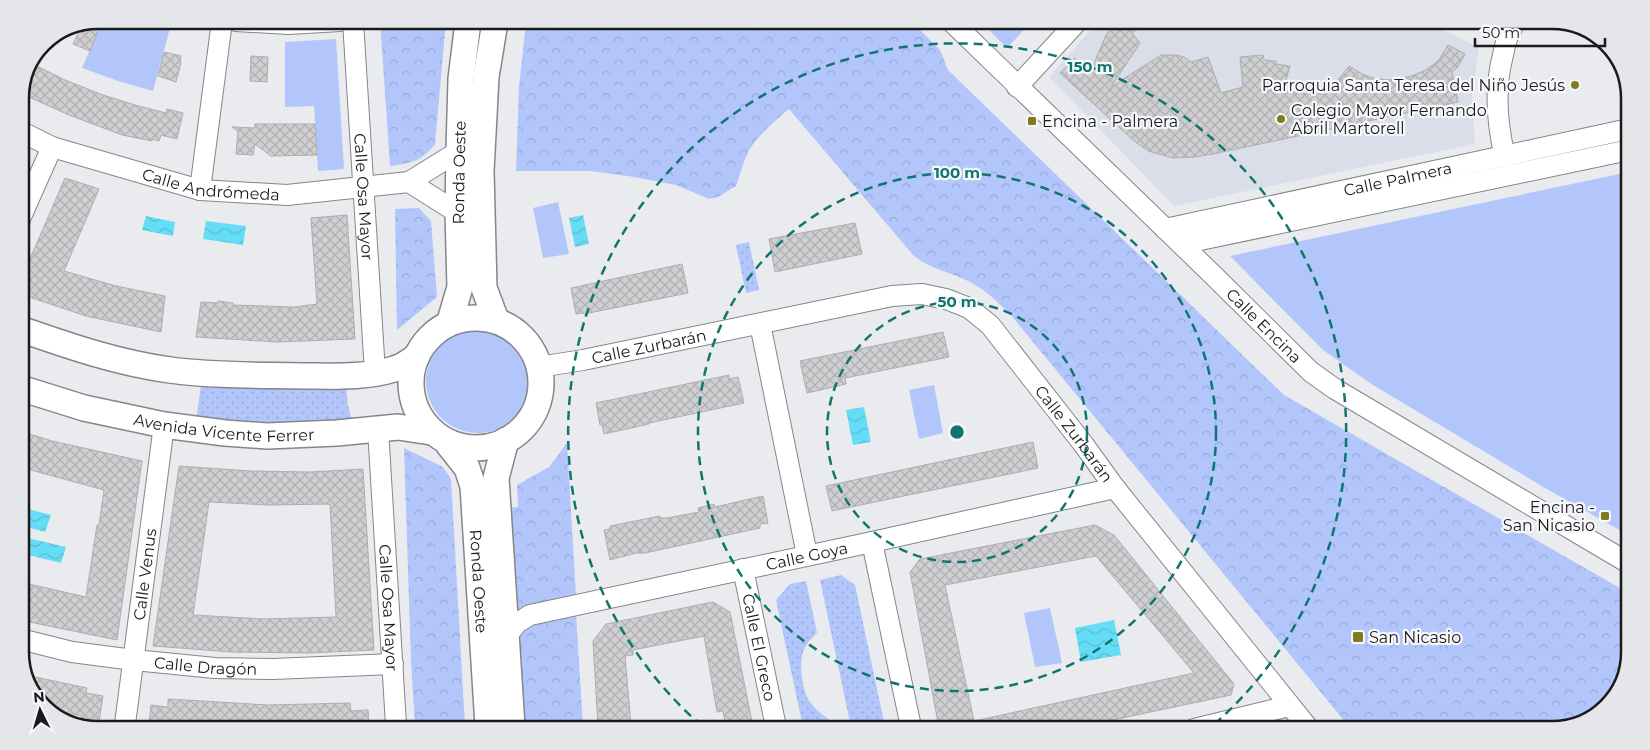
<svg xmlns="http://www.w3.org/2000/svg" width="1650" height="750" font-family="Montserrat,sans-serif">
<defs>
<pattern id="park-crowns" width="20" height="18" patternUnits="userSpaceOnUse" patternTransform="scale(1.25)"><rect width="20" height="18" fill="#b2c6fc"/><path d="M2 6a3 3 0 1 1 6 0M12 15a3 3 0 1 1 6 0" fill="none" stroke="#98aad7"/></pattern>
<pattern id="garden-dots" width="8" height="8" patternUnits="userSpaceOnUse" patternTransform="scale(1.25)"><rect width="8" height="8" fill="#b2c6fc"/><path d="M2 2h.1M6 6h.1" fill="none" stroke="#98aad7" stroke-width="1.8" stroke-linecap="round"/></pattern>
<pattern id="water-waves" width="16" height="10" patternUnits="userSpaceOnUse" patternTransform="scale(1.25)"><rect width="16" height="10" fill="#66ddf6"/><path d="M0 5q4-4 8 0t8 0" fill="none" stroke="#58bdd2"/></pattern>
<pattern id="building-cross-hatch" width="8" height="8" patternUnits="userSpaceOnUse" patternTransform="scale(1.25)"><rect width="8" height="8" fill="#cfcfd2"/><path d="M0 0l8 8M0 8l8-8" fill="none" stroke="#b1b1b4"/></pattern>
</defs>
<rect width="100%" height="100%" fill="#eaebee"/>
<path fill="#dadee8" d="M1096,24L1434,25L1479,48L1472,94L1475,144L1174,206L1049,77Z"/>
<g fill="#b2c6fc">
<path d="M103,20H141L170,28L153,91L118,81L82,68Z"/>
<path d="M336,39L344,169L318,171L314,106L285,107V42Z"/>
<path d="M1629,172L1625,533L1545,488L1373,385L1323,350L1230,256Z"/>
<path d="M558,202L569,254L543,258L533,208Z"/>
<circle cx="478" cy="381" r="52"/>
<path d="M934,385L943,433L919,439L909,390Z"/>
<path d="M1050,608L1062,663L1035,667L1024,613Z"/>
</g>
<g fill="url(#park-crowns)">
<path d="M380,21H446L435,144C421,162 411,163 390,166Z"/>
<path d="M526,22L913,23L940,50L948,70L1284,395L1625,591L1624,682L1595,717L1552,730L1351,729L1010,314C997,302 986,290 970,282C951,272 929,269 913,255L789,109C776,120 756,137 748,152C743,163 740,174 736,186L718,197L709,199L676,185L628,176L590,171H516L519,87Z"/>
<path d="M994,24H1029L1007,48L990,31Z"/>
<path d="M419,208L431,221L437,297L397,330L395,209Z"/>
<path d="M567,443L576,596C555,600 529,601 513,616L506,508L518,507L517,485L549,467Z"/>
<path d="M404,448L443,467L451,479L465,726L415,725L411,662Z"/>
<path d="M576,614L583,726H519L518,634L533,623Z"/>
</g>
<g fill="url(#garden-dots)">
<path d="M749,242L759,290L746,293L736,245Z"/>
<path d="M201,385C250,388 298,388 346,386L348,406L353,424L295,427L196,422Z"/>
<path d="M841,575L855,585L885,727H851L820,580Z"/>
<path d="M806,581L817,633C811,639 806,644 803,652C799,664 802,688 808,699C815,710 825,716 834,724L835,727H803L776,600L790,584Z"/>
</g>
<g fill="url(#water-waves)">
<path d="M583,215L589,244L575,247L569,218Z"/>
<path d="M146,216L175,222L173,236L142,230Z"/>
<path d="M206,221L246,226L243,245L203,239Z"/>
<path d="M864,407L871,442L853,445L846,410Z"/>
<path d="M20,507L51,515L45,532L20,525Z"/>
<path d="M28,538L66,547L61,563L24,554Z"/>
<path d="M1114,620L1121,655L1081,662L1075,628Z"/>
</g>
<g fill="url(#building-cross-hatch)" stroke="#aeadb0" fill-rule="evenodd">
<path d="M98,20H103L90,51L73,44L81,27Z"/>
<path d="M1115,24H1145L1132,33L1140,43L1111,87L1161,55H1176L1184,57L1191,62L1208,57L1221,93L1243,87L1240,57L1263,55L1264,60L1276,61V64L1290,66L1283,90L1307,94H1327L1349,66L1362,74L1376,79L1394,80L1411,76L1426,70L1439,60L1448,45L1465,54L1457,68L1452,72L1458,102L1213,154L1194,157L1173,158L1148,151L1133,140L1060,73L1075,58L1090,73L1106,35Z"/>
<path d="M164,52L181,56L180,63H181L176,82L158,76Z"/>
<path d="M251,56L268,57L267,82L250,81Z"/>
<path d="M33,64L65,80L103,95L135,105L166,113L167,109L183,113L177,139L161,135L159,141L152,139V141L122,135L69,115L20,93Z"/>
<path d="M255,124H315L317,155L271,156L255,144L253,155L236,154L238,131L232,127L255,128Z"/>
<path d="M65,178L99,189L64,271L116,286L165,296L161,332L86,316L20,294V282Z"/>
<path d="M347,215L355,339L277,342L196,337L201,302L218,303V301L233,303V305L294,307L317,304L311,218Z"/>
<path d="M855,223L862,254L775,272L769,239Z"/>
<path d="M682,264L688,293L584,314L583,313L576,314L571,288Z"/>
<path d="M943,332L949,357L845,378L846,384L807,393L800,361Z"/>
<path d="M729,375V379L738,377L744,403L649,423V424L604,434L602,424L600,425L596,403Z"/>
<path d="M20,431L52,441L142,461L117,640L20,620V582L86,597L97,525H99L104,490L20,467Z"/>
<path d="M1033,442L1038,468L832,511L826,486Z"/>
<path d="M179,466L250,471L310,472L363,469L374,650L308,653L232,652L153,646ZM209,502L270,505L330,504L336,617L264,619L193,615Z"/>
<path d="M763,496L768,523L760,524V528L645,553H636L610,560L604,530L610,529V526L660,516V518H667L699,512L698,508L714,504L715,507Z"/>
<path d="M1095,525L1114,535L1234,684L1231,695L1075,728H939L910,572L920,559ZM1096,556L1194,673L974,721L945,585Z"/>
<path d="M713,602L730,612L753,727H726L723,711L717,712L704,636L633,650V655L625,656L631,725L623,726H598L593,641L606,624Z"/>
<path d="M26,675L87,688L86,693L103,696L99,722L81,719L82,716L55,711L56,709L48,707L33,696Z"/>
<path d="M168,699L268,705L350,703L351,711L368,710L369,725L149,724L151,705L168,707Z"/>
</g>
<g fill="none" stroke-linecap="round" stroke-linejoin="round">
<g stroke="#858688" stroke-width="22">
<g id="minor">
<path d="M236,21L289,24L340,21"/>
<path id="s1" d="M353,21L375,373"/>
<path id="s2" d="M953,23L1213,275L1311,372L1335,389L1625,561"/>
<path d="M1492,26L1508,34"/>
<path d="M1017,87L1075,24"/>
<path id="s3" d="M20,131L52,147L200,190L287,195L409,182"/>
<path d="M1505,157C1497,124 1494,89 1503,55C1505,44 1507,35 1513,26"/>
<path d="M200,190L222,21"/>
<path d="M458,213L409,182L459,151"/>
<path d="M20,219L52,147"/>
<path id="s4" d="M1165,229L1629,129"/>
<path d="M1181,244L1629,150"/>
<path d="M760,324L807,555"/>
<path id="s5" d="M539,367L583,360L892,296L922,294L946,299L969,308L990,325L1084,445L1115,488L1309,729"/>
<path id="s6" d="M378,429L396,725"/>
<path d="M872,542L911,727"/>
<path id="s7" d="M743,569L776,727"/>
<path id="s8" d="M506,637L517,623L530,615L872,542L1115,488"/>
<path id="s9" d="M20,639L72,652L134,660L215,668L273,669L393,664"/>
<path id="s10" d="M125,724L164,425"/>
<path d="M1194,729L1289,706"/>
</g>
</g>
<g stroke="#858688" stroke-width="28">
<g id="major">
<path d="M495,22L486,77L481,171L484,288L496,320"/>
<circle cx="476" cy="383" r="65"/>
<path id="s11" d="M450,321L460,287L458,213L459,151L461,79L468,22"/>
<path d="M20,329C69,346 118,363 170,370C214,376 259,375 303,376C333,376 365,378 394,369C403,367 410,361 417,356"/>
<path id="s12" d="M20,388L84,408L164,425L225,433L267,436L337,433L398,427L431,432"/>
<path d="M506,440L496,478L512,726"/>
<path id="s13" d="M448,444L467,468L473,486L488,726"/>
</g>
</g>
<use href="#minor" stroke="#fff" stroke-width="20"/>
<use href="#major" stroke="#fff" stroke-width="25"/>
</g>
<g fill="none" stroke="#0f766e" stroke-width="2.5" stroke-dasharray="9 6">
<circle cx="957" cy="432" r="130"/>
<circle cx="957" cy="432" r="259"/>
<path d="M702 726A389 389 0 1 1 1210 728"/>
</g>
<g fill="#807b21" stroke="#f7f8fb" stroke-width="2">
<circle cx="1575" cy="85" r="5"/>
<circle cx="1281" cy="119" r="5"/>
<rect x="1027" y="116" width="10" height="10" rx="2.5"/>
<rect x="1600" y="511" width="10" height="10" rx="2.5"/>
<rect x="1352" y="631" width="12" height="12" rx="2.5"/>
</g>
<g text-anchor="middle" stroke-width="4.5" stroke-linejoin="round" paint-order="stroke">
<g font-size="16" fill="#1a1a1b" stroke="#f7f8fb" text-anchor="start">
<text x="1565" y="91" text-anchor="end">Parroquia Santa Teresa del Niño Jesús</text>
<text x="1291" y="116">Colegio Mayor Fernando<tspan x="1291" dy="18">Abril Martorell</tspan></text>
<text x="1042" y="127">Encina - Palmera</text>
<text x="1595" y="513" text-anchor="end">Encina -<tspan x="1595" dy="18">San Nicasio</tspan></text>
<text x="1369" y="643">San Nicasio</text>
</g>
<g font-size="16" fill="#1a1a1b" stroke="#f7f8fb">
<text dy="6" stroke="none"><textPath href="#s11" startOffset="150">Ronda Oeste</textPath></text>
<text dy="6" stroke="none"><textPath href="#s4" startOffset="238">Calle Palmera</textPath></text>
<text dy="6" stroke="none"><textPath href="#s3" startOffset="200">Calle Andrómeda</textPath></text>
<text dy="6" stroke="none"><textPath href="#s1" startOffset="176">Calle Osa Mayor</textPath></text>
<text dy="6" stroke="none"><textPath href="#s2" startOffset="434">Calle Encina</textPath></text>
<text dy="6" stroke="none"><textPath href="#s5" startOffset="112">Calle Zurbarán</textPath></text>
<text dy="6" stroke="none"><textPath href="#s12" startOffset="209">Avenida Vicente Ferrer</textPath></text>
<text dy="6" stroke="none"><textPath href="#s5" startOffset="604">Calle Zurbarán</textPath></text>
<text dy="6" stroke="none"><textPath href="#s8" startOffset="316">Calle Goya</textPath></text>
<text dy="6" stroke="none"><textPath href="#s10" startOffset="151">Calle Venus</textPath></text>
<text dy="6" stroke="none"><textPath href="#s13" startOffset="145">Ronda Oeste</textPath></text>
<text dy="6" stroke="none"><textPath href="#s6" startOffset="179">Calle Osa Mayor</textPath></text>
<text dy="6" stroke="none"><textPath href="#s7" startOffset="80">Calle El Greco</textPath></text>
<text dy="6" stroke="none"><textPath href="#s9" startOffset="188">Calle Dragón</textPath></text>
</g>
</g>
<path d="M0 0H1650V750H0ZM98 29H1552A69 69 0 0 1 1621 98V652A69 69 0 0 1 1552 721H98A69 69 0 0 1 29 652V98A69 69 0 0 1 98 29Z" fill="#e5e6e9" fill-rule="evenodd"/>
<path fill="none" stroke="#1a1a1b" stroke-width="2.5" d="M98 29H1552A69 69 0 0 1 1621 98V652A69 69 0 0 1 1552 721H98A69 69 0 0 1 29 652V98A69 69 0 0 1 98 29Z"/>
<circle cx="957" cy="432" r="8" fill="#0f766e" stroke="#f7f8fb" stroke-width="2.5"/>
<g font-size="15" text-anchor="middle" font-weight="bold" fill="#0f766e" stroke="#f7f8fb" stroke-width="4.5" stroke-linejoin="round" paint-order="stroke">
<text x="1090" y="72">150 m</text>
<text x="957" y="178">100 m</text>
<text x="957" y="307">50 m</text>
</g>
<g transform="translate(40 710) rotate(355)" stroke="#f7f8fb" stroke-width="4" paint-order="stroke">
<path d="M0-4L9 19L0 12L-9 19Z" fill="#1a1a1b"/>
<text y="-8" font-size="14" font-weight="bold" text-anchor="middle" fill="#1a1a1b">N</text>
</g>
<path d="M1475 38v8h130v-8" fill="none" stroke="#1a1a1b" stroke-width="2.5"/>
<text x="1482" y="38" font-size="15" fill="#1a1a1b" stroke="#f7f8fb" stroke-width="4" paint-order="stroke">50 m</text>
</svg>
